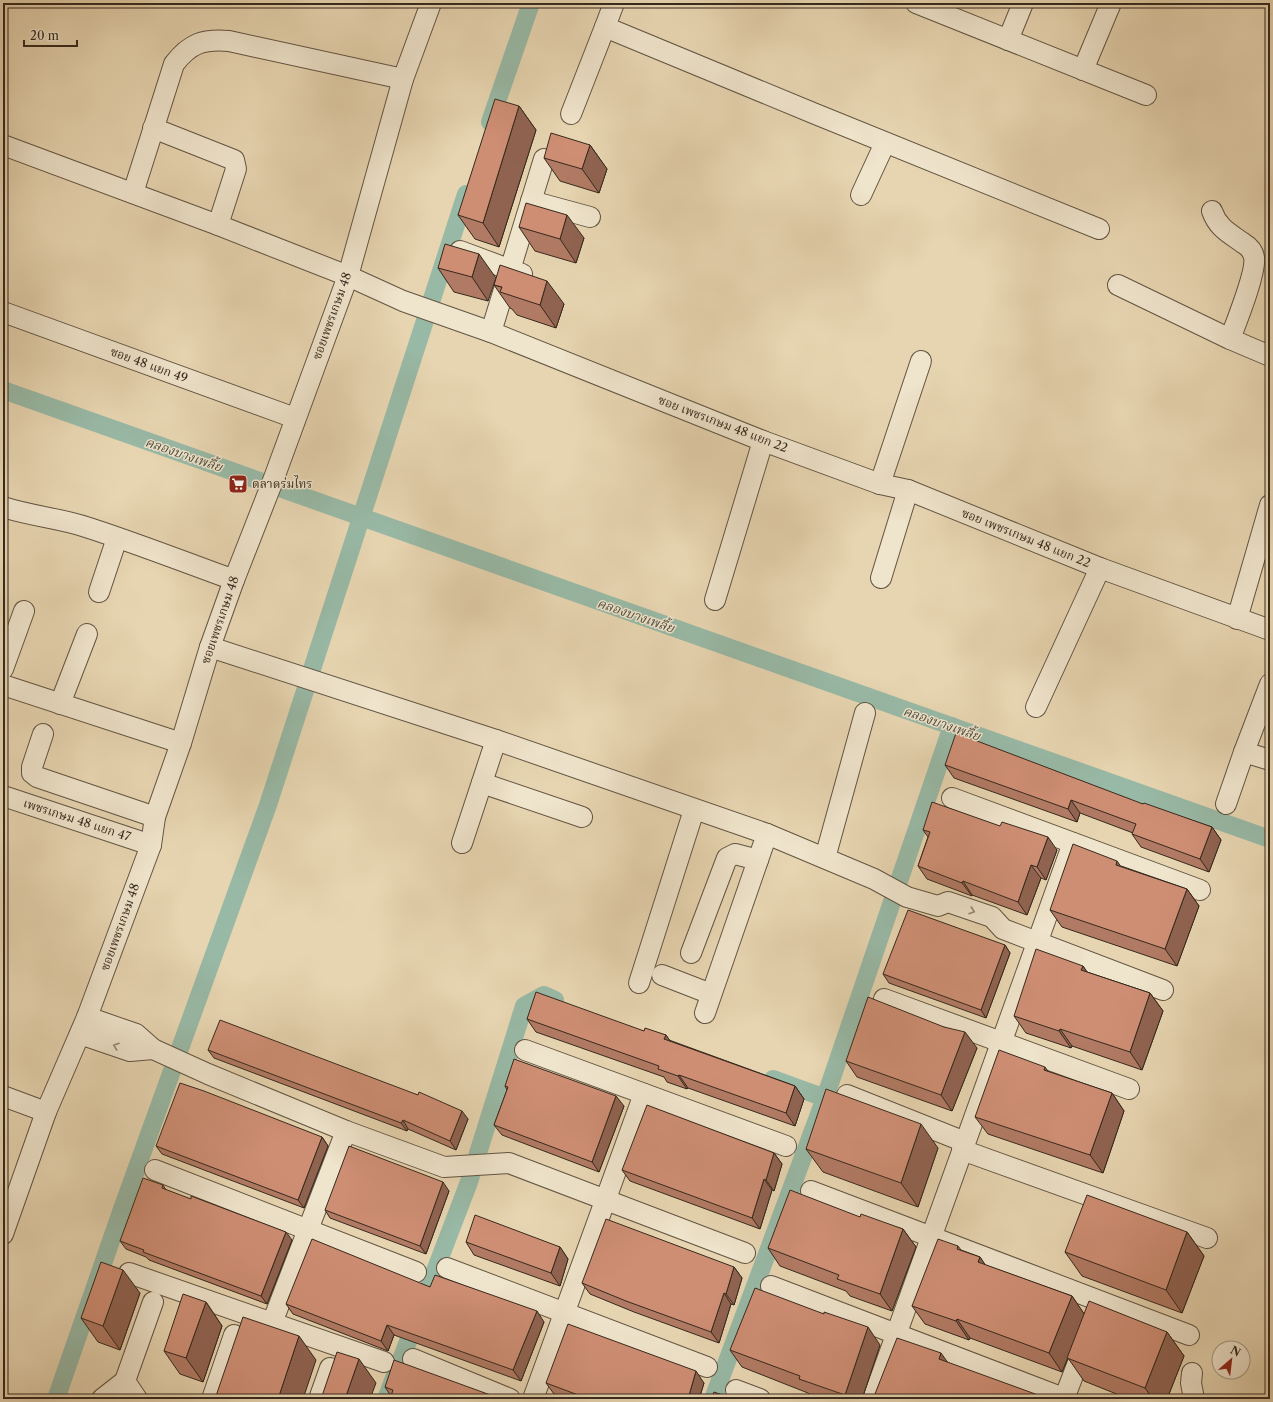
<svg xmlns="http://www.w3.org/2000/svg" width="1273" height="1402" font-family="'Libre Caslon Text','Noto Serif Thai',serif">
<rect width="100%" height="100%" fill="#e7d5b1"/>
<filter id="stains"><feTurbulence type="fractalNoise" baseFrequency=".005" numOctaves="4"/><feColorMatrix values="0 0 0 0 .2 0 0 0 0 .09 0 0 0 0 .02 0 0 0 .5 -.17"/></filter>
<radialGradient id="worn" r=".72"><stop offset=".6" stop-color="#630" stop-opacity="0"/><stop offset="1" stop-color="#630" stop-opacity=".3"/></radialGradient>
<g fill="none" stroke-linecap="round" stroke-linejoin="round">
<g stroke="#98b9a6" stroke-width="18">
<path d="M490,122L531,3"/>
<path d="M3,390L1270,839"/>
<path d="M773,1079L825,1098"/>
<path d="M56,1399L122,1209L268,805L466,194"/>
<path d="M386,1399L469,1182L524,1006L544,995L555,1000"/>
<path d="M713,1399L825,1098L952,726"/>
</g>
<g stroke="#625442" stroke-width="22">
<g id="minor">
<path d="M614,3L605,27L813,113L1099,229"/>
<path d="M916,3L1146,95"/>
<path d="M1008,40L1023,3"/>
<path d="M1083,70L1111,3"/>
<path d="M571,114L605,27"/>
<path d="M153,128L234,160L236,169L218,225"/>
<path d="M3,145L218,225L348,276L403,301L491,332L763,441L880,484L908,490L1100,568L1270,630"/>
<path d="M133,193L174,64C190,43 203,39 229,41L403,79"/>
<path d="M861,195L885,143"/>
<path d="M531,201L590,217"/>
<path d="M1212,211C1218,228 1229,233 1243,243C1248,246 1253,251 1254,257C1257,271 1236,323 1230,339"/>
<path d="M460,251L522,274"/>
<path d="M1118,285L1230,339L1270,356"/>
<path d="M3,312L295,418"/>
<path d="M491,332L544,159"/>
<path d="M880,484L921,361"/>
<path d="M3,507C30,516 59,518 86,527C136,543 184,562 234,580"/>
<path d="M881,578L908,490"/>
<path d="M99,592L117,538"/>
<path d="M715,600L763,441"/>
<path d="M1237,619L1270,505"/>
<path d="M210,647L496,740L767,834L874,879L907,897L938,906L948,902L992,917L1003,929L1163,990"/>
<path d="M3,669L24,611"/>
<path d="M1270,684L1244,752L1270,760"/>
<path d="M3,685L181,743"/>
<path d="M60,704L87,634"/>
<path d="M1036,707L1100,568"/>
<path d="M43,734L32,767V773L37,777L155,817"/>
<path d="M482,783L582,817"/>
<path d="M3,796L151,845"/>
<path d="M952,798L1200,890"/>
<path d="M1226,804L1244,752"/>
<path d="M462,843L496,740"/>
<path d="M825,858L865,713"/>
<path d="M691,953L727,858L735,854L758,860"/>
<path d="M662,975L711,994"/>
<path d="M639,983L694,810"/>
<path d="M884,999L1129,1089"/>
<path d="M705,1013L767,834"/>
<path d="M87,1017L136,1034L153,1049L208,1074L346,1131L444,1167L509,1163L745,1253"/>
<path d="M80,1034L130,1051L153,1049"/>
<path d="M525,1050L786,1146"/>
<path d="M847,1095L965,1142"/>
<path d="M3,1096L46,1112"/>
<path d="M962,1150L1207,1238"/>
<path d="M155,1170L416,1272"/>
<path d="M811,1191L1189,1335"/>
<path d="M3,1234L46,1112L87,1017L151,845L155,817L181,743L210,647L234,580L274,478L348,276L403,79L431,3"/>
<path d="M447,1268L707,1367"/>
<path d="M129,1273L384,1362"/>
<path d="M771,1286L1066,1399"/>
<path d="M272,1323L346,1131"/>
<path d="M413,1359L510,1399"/>
<path d="M1192,1373L1191,1383L1194,1399"/>
<path d="M736,1390L760,1399"/>
<path d="M102,1399L125,1381"/>
<path d="M137,1399L125,1381L153,1302"/>
<path d="M212,1399L234,1335"/>
<path d="M319,1399L330,1368"/>
<path d="M533,1399L644,1094"/>
<path d="M873,1399L1073,843"/>
<path d="M1064,1399L1085,1344"/>
</g>
</g>
<use href="#minor" stroke="#efe4cc" stroke-width="20"/>
</g>
<g fill="#b17a64" stroke="#36291d">
<path d="M519,106L536,130L499,247L475,239L458,215Z"/>
<path d="M590,145L607,169L599,193L560,181L544,158Z"/>
<path d="M519,227L584,238L576,263L535,251Z"/>
<path d="M479,254L488,301L454,292L438,268Z"/>
<path d="M494,285L564,304L556,328L517,315L512,309L510,308Z"/>
<path d="M945,765L1143,804L1212,827L1221,840L1209,872L1141,847L1132,834L1133,833L1080,813L1077,822L954,778Z"/>
<path d="M923,830L1057,850L1046,880L1041,878L1027,915L972,895V896L927,879L918,866L928,837Z"/>
<path d="M1121,866L1187,889L1199,906L1177,966L1062,927L1050,910Z"/>
<path d="M1005,945L1010,953L986,1018L889,983L883,974Z"/>
<path d="M1083,966L1087,972L1150,993L1163,1011L1142,1070L1072,1046L1071,1048L1026,1033L1014,1016Z"/>
<path d="M527,1019L644,1031L666,1035L669,1040L795,1086L804,1099L795,1126L688,1088L687,1089L667,1082L664,1077L536,1032Z"/>
<path d="M944,1027L977,1048L952,1111L857,1077L846,1061Z"/>
<path d="M208,1050L418,1095L468,1119L456,1150L408,1129L407,1131L214,1058Z"/>
<path d="M1049,1072L1112,1093L1124,1111L1103,1173L988,1134L975,1117Z"/>
<path d="M505,1086L624,1106L599,1172L502,1135L494,1125L507,1090Z"/>
<path d="M322,1137L328,1146L304,1208L162,1154L156,1146Z"/>
<path d="M938,1148L918,1207L823,1172L806,1149Z"/>
<path d="M774,1153L782,1164L774,1191L772,1190L760,1229L630,1181L622,1170Z"/>
<path d="M163,1185L166,1190L292,1240L267,1304L149,1260L146,1257L126,1249L120,1241Z"/>
<path d="M449,1191L426,1254L330,1218L325,1210Z"/>
<path d="M860,1217L903,1229L916,1247L892,1311L850,1296L846,1291L780,1266L768,1248Z"/>
<path d="M1187,1232L1204,1256L1182,1313L1082,1276L1065,1252Z"/>
<path d="M466,1242L560,1247L568,1259L560,1286L474,1255Z"/>
<path d="M958,1246L961,1250L980,1257L985,1265L1072,1296L1084,1314L1167,1332L1184,1356L1167,1399H1129L1084,1381L1068,1358L1062,1372L970,1338L969,1340L925,1324L912,1306Z"/>
<path d="M734,1267L742,1278L734,1305L731,1304L719,1343L634,1312L590,1294L582,1283Z"/>
<path d="M430,1287L544,1322L521,1381L394,1335L388,1351L293,1314L286,1304Z"/>
<path d="M140,1293L120,1350L98,1342L81,1318Z"/>
<path d="M206,1302L222,1326L203,1382L180,1374L164,1351Z"/>
<path d="M880,1345L862,1399H819L811,1396L808,1393L742,1367L730,1350Z"/>
<path d="M546,1383H704L699,1399H567L554,1394Z"/>
<path d="M385,1387L496,1397L498,1399H390L391,1396Z"/>
</g>
<g fill="#906351" stroke="#36291d">
<path d="M519,106L536,130L499,247L483,223Z"/>
<path d="M590,145L607,169L599,193L582,169Z"/>
<path d="M567,215L584,238L576,263L560,239Z"/>
<path d="M479,254L496,278L488,301L472,277Z"/>
<path d="M547,281L564,304L556,328L540,305Z"/>
<path d="M1071,800L1080,813L1077,822L1068,809Z"/>
<path d="M1212,827L1221,840L1209,872L1200,859Z"/>
<path d="M1048,837L1057,850L1046,880L1037,867Z"/>
<path d="M1117,861L1129,878L1116,865Z"/>
<path d="M1031,865L1041,878L1027,915L1018,902Z"/>
<path d="M963,881L972,895V896L962,883Z"/>
<path d="M1187,889L1199,906L1177,966L1165,949Z"/>
<path d="M1005,945L1010,953L986,1018L981,1010Z"/>
<path d="M1083,966L1095,984L1081,970Z"/>
<path d="M1150,993L1163,1011L1142,1070L1130,1052Z"/>
<path d="M1060,1029L1072,1046L1071,1048L1059,1031Z"/>
<path d="M965,1032L977,1048L952,1111L941,1095Z"/>
<path d="M666,1035L675,1048L664,1039Z"/>
<path d="M1045,1067L1057,1084L1044,1070Z"/>
<path d="M679,1075L688,1088L687,1089L678,1076Z"/>
<path d="M795,1086L804,1099L795,1126L786,1113Z"/>
<path d="M1112,1093L1124,1111L1103,1173L1090,1155Z"/>
<path d="M616,1096L624,1106L599,1172L592,1162Z"/>
<path d="M462,1111L468,1119L456,1150L450,1141Z"/>
<path d="M403,1120L408,1129L407,1131L401,1123Z"/>
<path d="M921,1124L938,1148L918,1207L901,1183Z"/>
<path d="M322,1137L328,1146L304,1208L298,1200Z"/>
<path d="M774,1153L782,1164L774,1191L766,1180Z"/>
<path d="M764,1179L772,1190L760,1229L752,1218Z"/>
<path d="M443,1182L449,1191L426,1254L420,1246Z"/>
<path d="M903,1229L916,1247L892,1311L880,1294Z"/>
<path d="M286,1232L292,1240L267,1304L261,1296Z"/>
<path d="M1187,1232L1204,1256L1182,1313L1166,1290Z"/>
<path d="M560,1247L568,1259L560,1286L551,1273Z"/>
<path d="M980,1257L993,1276L978,1262Z"/>
<path d="M734,1267L742,1278L734,1305L726,1294Z"/>
<path d="M123,1270L140,1293L120,1350L103,1326Z"/>
<path d="M724,1293L731,1304L719,1343L711,1332Z"/>
<path d="M1072,1296L1085,1315L1062,1372L1049,1353Z"/>
<path d="M206,1302L222,1326L203,1382L186,1358Z"/>
<path d="M537,1311L544,1322L521,1381L513,1370Z"/>
<path d="M957,1319L970,1338L969,1340L956,1321Z"/>
<path d="M387,1325L394,1335L388,1351L381,1341Z"/>
<path d="M868,1327L880,1345L862,1399H847L845,1395Z"/>
<path d="M1167,1332L1184,1356L1167,1399H1153L1145,1388Z"/>
<path d="M299,1336L316,1360L303,1399H278Z"/>
<path d="M941,1353L956,1374L939,1359Z"/>
<path d="M359,1359L376,1383L370,1399H345Z"/>
<path d="M696,1371L704,1383L699,1399H688Z"/>
</g>
<g fill="#ce8e74" stroke="#36291d">
<path d="M495,99L519,106L483,223L458,215Z"/>
<path d="M551,133L590,145L582,169L544,158Z"/>
<path d="M526,203L567,215L560,239L519,227Z"/>
<path d="M445,244L479,254L472,277L438,268Z"/>
<path d="M500,265L547,281L540,305L500,292L502,287L494,285Z"/>
<path d="M956,733L1143,804L1144,803L1212,827L1200,859L1132,834L1136,824L1071,800L1068,809L945,765Z"/>
<path d="M932,802L1000,826L1002,822L1048,837L1037,867L1031,865L1018,902L963,881L962,883L918,866L930,832L923,830Z"/>
<path d="M1073,844L1117,861L1116,865L1187,889L1165,949L1050,910Z"/>
<path d="M908,910L1005,945L981,1010L883,974Z"/>
<path d="M1036,949L1083,966L1081,970L1150,993L1130,1052L1060,1029L1059,1031L1014,1016Z"/>
<path d="M536,992L644,1031L645,1028L666,1035L664,1039L795,1086L786,1113L679,1075L678,1076L658,1069L659,1066L527,1019Z"/>
<path d="M868,997L944,1027L965,1032L941,1095L846,1061Z"/>
<path d="M220,1020L418,1095L419,1092L462,1111L450,1141L403,1120L401,1123L208,1050Z"/>
<path d="M999,1050L1045,1067L1044,1070L1112,1093L1090,1155L975,1117Z"/>
<path d="M514,1059L616,1096L592,1162L494,1125L508,1087L505,1086Z"/>
<path d="M180,1083L204,1091L322,1137L298,1200L156,1146Z"/>
<path d="M826,1089L921,1124L901,1183L806,1149Z"/>
<path d="M647,1105L774,1153L766,1180L764,1179L752,1218L622,1170Z"/>
<path d="M349,1146L443,1182L420,1246L325,1210Z"/>
<path d="M143,1178L163,1185L162,1188L191,1199V1196L286,1232L261,1296L143,1252L144,1250L120,1241Z"/>
<path d="M790,1190L860,1217L861,1214L903,1229L880,1294L837,1279L839,1275L768,1248Z"/>
<path d="M1087,1195L1187,1232L1166,1290L1065,1252Z"/>
<path d="M475,1215L560,1247L551,1273L466,1242Z"/>
<path d="M606,1219L734,1267L726,1294L724,1293L711,1332L626,1301L582,1283Z"/>
<path d="M312,1239L430,1287L435,1275L537,1311L513,1370L387,1325L381,1341L286,1304Z"/>
<path d="M938,1239L958,1246L957,1249L980,1257L978,1262L1072,1296L1049,1353L957,1319L956,1321L912,1306Z"/>
<path d="M101,1262L123,1270L103,1326L81,1318Z"/>
<path d="M755,1288L824,1314V1312L868,1327L845,1395L799,1379L800,1376L730,1350Z"/>
<path d="M183,1294L206,1302L186,1358L164,1351Z"/>
<path d="M1089,1301L1167,1332L1145,1388L1067,1358Z"/>
<path d="M243,1317L299,1336L278,1399H215Z"/>
<path d="M568,1324L696,1371L688,1399H589L546,1383Z"/>
<path d="M897,1338L941,1353L939,1359L1049,1399H873Z"/>
<path d="M337,1352L359,1359L345,1399H321Z"/>
<path d="M394,1360L496,1397V1399H418L415,1398V1399H390L393,1390L385,1387Z"/>
<path d="M714,1392L733,1399H711Z"/>
</g>
<defs><path id="oneway-chevron" d="M-2-3.5L2.5 0L-2 3.5" fill="none" stroke-width="1.6" stroke-linecap="round" stroke-linejoin="round"/></defs>
<g stroke="#928674">
<use href="#oneway-chevron" transform="translate(972 911) rotate(19)"/>
<use href="#oneway-chevron" transform="translate(116 1046) rotate(-161)"/>
</g>
<defs>
<g id="supermarket-square" transform="scale(1)"><rect x="-9" y="-9" width="18" height="18" rx="4" fill="#8f2418" stroke="#efe4cc"/><path d="M-6-5.5h2.5l.6 2H6L4.5 2H-2.5L-4.4-4H-6ZM-1.5 3.2a1.3 1.3 0 1 0 .1 0ZM3 3.2a1.3 1.3 0 1 0 .1 0Z" fill="#fff"/></g>
</defs>
<g fill-rule="evenodd">
<use href="#supermarket-square" x="238" y="484"/>
</g>
<g text-anchor="middle" stroke-width="3" stroke-linejoin="round" paint-order="stroke">
<g font-size="12" fill="#36291d" stroke="#efe4cc">
<text transform="translate(332 316) rotate(-70)" y="4">ซอยเพชรเกษม 48</text>
<text transform="translate(149 365) rotate(20)" y="4">ซอย 48 แยก 49</text>
<text transform="translate(723 424) rotate(21)" y="4">ซอย เพชรเกษม 48 แยก 22</text>
<text transform="translate(1026 538) rotate(22)" y="4">ซอย เพชรเกษม 48 แยก 22</text>
<text transform="translate(220 620) rotate(-71)" y="4">ซอยเพชรเกษม 48</text>
<text transform="translate(77 820) rotate(18)" y="4">เพชรเกษม 48 แยก 47</text>
<text transform="translate(120 927) rotate(-70)" y="4">ซอยเพชรเกษม 48</text>
</g>
<g font-size="12" fill="#36291d" stroke="#efe4cc" text-anchor="start">
<text x="252" y="488">ตลาดร่มไทร</text>
</g>
<g font-size="13" font-style="italic" fill="#4e4d3f" stroke="#efe4cc">
<text transform="translate(184 454) rotate(19)" y="5">คลองบางเพลี้ย</text>
<text transform="translate(636 615) rotate(19)" y="5">คลองบางเพลี้ย</text>
<text transform="translate(942 723) rotate(19)" y="5">คลองบางเพลี้ย</text>
</g>
</g>
<rect width="1273" height="1402" fill="none" stroke="#e7d5b1" stroke-width="16"/>
<rect x="4" y="4" width="1265" height="1394" fill="none" stroke="#36291d" stroke-width="2"/>
<rect x="8" y="8" width="1257" height="1386" fill="none" stroke="#36291d"/>
<g transform="translate(1231 1360) rotate(28)"><circle r="19" fill="#efe4cc" stroke="#a59986"/>
<path d="M0-3L7 15L0 10L-7 15Z" fill="#8f2418"/>
<text y="-6" font-size="11" font-weight="bold" text-anchor="middle" fill="#36291d">N</text>
</g>
<path d="M24 40v6h53v-6" fill="none" stroke="#36291d" stroke-width="2"/>
<text x="30" y="40" font-size="12" fill="#36291d" stroke="#efe4cc" stroke-width="3" paint-order="stroke">20 m</text>
<rect width="100%" height="100%" filter="url(#stains)"/>
<rect width="100%" height="100%" fill="url(#worn)"/>
</svg>
